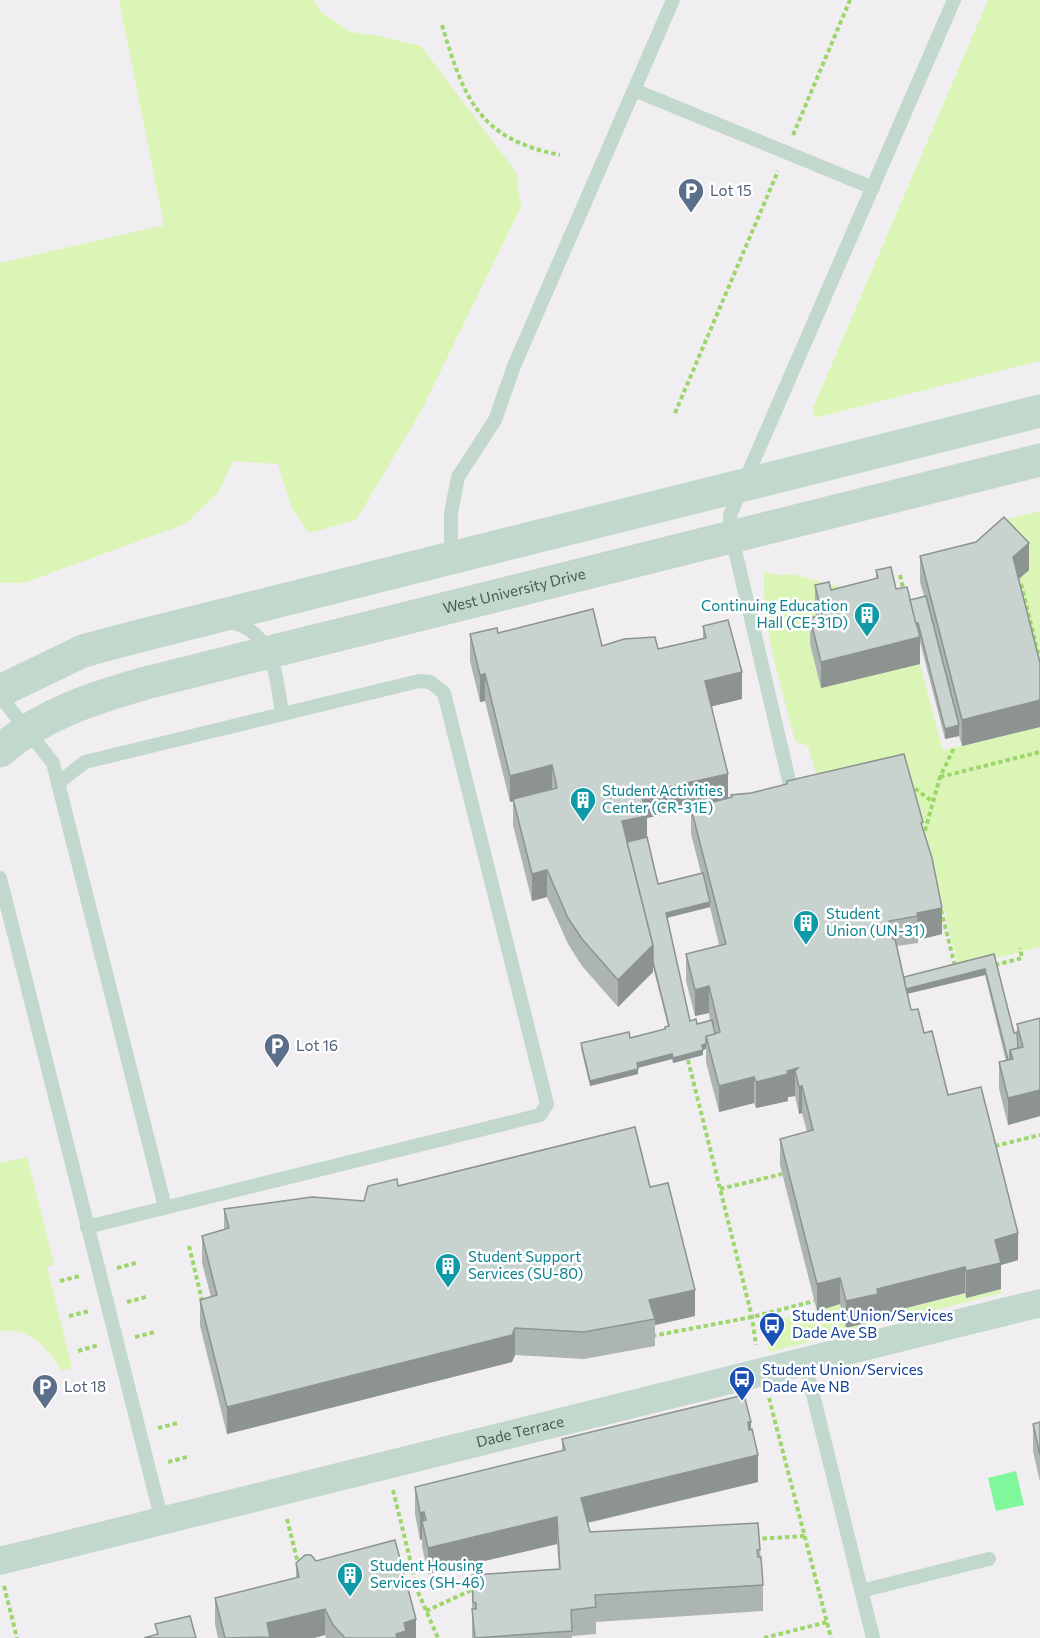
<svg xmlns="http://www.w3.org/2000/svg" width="1040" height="1638" font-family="Commissioner,sans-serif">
<rect width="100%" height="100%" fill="#f1eef1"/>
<g fill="#dbf5b7">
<path d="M119,0H314L321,12L351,32L379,36L421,46L516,172L521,207L420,413L356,520L309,533L292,509L278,464L233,461L218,493L185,524L24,583H0V263L164,225Z"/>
<path d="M988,0H1040V361L814,418L813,408Z"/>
<path d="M1040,511V690L999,521Z"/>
<path d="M764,572L778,575L792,574L853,590L920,664L943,750L1040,727V947L959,968L912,784L900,775L818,782L808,746L795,741C782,687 761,628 764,572Z"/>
<path d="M27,1157L54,1264L47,1267L72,1368L61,1370C49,1349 28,1325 0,1332V1163Z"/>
<path d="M1001,1289L1002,1293L769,1352L762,1324L840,1304L847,1328L878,1321L877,1315L965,1293L966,1298Z"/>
</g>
<path fill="#7ff79b" d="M1016,1471L1024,1505L996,1511L988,1478Z"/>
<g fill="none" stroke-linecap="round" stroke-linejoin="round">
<g stroke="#9dd76b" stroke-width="4" stroke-dasharray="4.5 3" stroke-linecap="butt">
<path d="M442,25C464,99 479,139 560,155"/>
<path d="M793,135L850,0"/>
<path d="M675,413L778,171"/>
<path d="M900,575L904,592"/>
<path d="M1021,584L1040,661"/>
<path d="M940,777L1040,752"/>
<path d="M909,784L933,802"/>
<path d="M923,838L940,777L955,746"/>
<path d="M941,910L955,966"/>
<path d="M995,965L1022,958L1020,948"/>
<path d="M688,1060L752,1317L756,1345"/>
<path d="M995,1146L1040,1135"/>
<path d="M720,1189L782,1174"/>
<path d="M189,1246L203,1304"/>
<path d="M117,1268L136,1263"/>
<path d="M60,1281L80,1276"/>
<path d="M127,1302L146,1297"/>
<path d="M69,1316L90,1311"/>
<path d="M652,1336L752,1317L814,1301"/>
<path d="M135,1337L155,1332"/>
<path d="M78,1351L99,1345"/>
<path d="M769,1398L831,1638"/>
<path d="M158,1428L178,1423"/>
<path d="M168,1462L187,1457"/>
<path d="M393,1490L418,1592L438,1638"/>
<path d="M287,1519L299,1567"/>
<path d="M755,1539L805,1536"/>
<path d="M4,1586L17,1638"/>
<path d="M426,1611L476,1588"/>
<path d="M764,1638L827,1622"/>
</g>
<g stroke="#c3d8cd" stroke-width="14">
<path d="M634,90L873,188"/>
<path d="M451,558V513L458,477L495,420L514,366L673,0"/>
<path d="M230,622C274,631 276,676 282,714"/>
<path d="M0,696L53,763L165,1207"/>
<path d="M58,783L85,762L419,681L430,682L444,693L547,1104L540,1115L87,1227"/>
<path d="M790,785L732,537L730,515L954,0"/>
<path d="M0,878L162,1521"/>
<path d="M805,1362L873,1638"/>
<path d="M861,1591L989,1559"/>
</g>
<path stroke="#c3d8cd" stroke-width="28" id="s1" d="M0,1561L1040,1303"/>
<g stroke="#c3d8cd" stroke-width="33">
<path d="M0,691L83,651L135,637L1040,411"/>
<path id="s2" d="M0,751C42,714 93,698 146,683L1040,460"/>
</g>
</g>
<g fill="#acb5b2" fill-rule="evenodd">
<path d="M920,556L1029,570L1019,579L1040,663V727L962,746L959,736L945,739L920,642V664L821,688L810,644V618L816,616L815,612V585L831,590L876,579V570L896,589L910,600L924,596L920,582Z"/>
<path d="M703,626L742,699L712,706L728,798H731V795L751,793L787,784V781L923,831L942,934L918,940V943L897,946L904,977L994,954L1014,1033L1017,1032V1024L1040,1018V1116L1008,1125L999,1089V1062L1006,1061L985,975L907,994L911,1010L924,1033L948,1095L1018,1260L1001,1265V1289L966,1298L965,1293L878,1315V1320L846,1328L840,1304L817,1311L780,1165V1139L807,1132L802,1113L799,1114L795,1096L788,1097V1101L756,1108L754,1103L719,1112L706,1062V1049L703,1050V1055L673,1063L672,1059L638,1068V1074L590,1086L581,1049V1043L630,1038L665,1029V1027L668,1026L653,967V972L618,1007L582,966L568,944L547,897L532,901L513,825V801L510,802L485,701L480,702L470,661V634L498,633L602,646L658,649L703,639ZM691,808V834L701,873L658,884L647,837V818ZM710,907L719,945L686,954V981L695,1016L709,1013L710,1021L697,1024L690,1021L667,918Z"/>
<path d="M398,1186L650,1187L695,1316L655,1325V1346L584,1359L515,1355L512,1362L227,1434L200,1326V1300L211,1297L202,1263V1236L224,1230V1209L364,1201Z"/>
<path d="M1040,1422V1482L1033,1451V1424Z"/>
<path d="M751,1429L758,1482L588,1523L590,1532L760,1550L763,1585V1611L596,1622V1634L572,1636V1638H472V1575L559,1569L557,1544L428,1574L422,1547V1539L420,1540L415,1514V1487L562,1451V1439Z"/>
<path d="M316,1561L416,1638H326L325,1635L314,1638H218L215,1624V1598L296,1578V1563Z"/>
</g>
<g fill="#8c9391">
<path d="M1029,543V570L1013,584V557Z"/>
<path d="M920,637V664L821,688V662Z"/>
<path d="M742,672V699L705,708V681Z"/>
<path d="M485,674V701L480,702V675Z"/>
<path d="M1040,700V727L962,746V720Z"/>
<path d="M959,725V736L945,739V729Z"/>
<path d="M552,765V792L510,802V776Z"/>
<path d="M728,774V800L647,818V842L623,848L622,821L641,793Z"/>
<path d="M547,870V897L532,901V874Z"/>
<path d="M710,902V907L666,918V913Z"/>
<path d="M942,908V934L918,940L917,913Z"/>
<path d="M653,945V972L618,1007V980Z"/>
<path d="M985,969V975L902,995V990Z"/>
<path d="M709,986V1013L695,1016V990Z"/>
<path d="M706,1044V1049L702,1050V1045Z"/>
<path d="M703,1050V1055L673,1063V1058Z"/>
<path d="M672,1054V1059L637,1068V1063Z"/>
<path d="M798,1068L795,1071V1096L788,1097V1101L756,1108V1082Z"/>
<path d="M638,1069V1074L590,1086V1081Z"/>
<path d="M754,1077V1103L719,1112V1086Z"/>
<path d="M802,1086V1113L799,1114V1087Z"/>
<path d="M1040,1090V1116L1008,1125V1098Z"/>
<path d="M1018,1233V1260L1001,1265V1289L966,1298V1271L995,1240Z"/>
<path d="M965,1267V1293L878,1315V1320L846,1328V1301L877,1289Z"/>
<path d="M840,1278V1304L817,1311V1284Z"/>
<path d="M695,1290V1316L655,1325V1319L649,1300Z"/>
<path d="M515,1328V1355L512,1362L227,1434V1407Z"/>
<path d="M748,1422H751V1448Z"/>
<path d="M758,1455V1482L581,1524V1498Z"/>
<path d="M424,1512V1531L422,1521V1539L420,1540V1513Z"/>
<path d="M557,1517V1544L428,1574V1548Z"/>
<path d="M325,1609V1635L314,1638H267V1623Z"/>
<path d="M416,1619V1638H396V1634L404,1623Z"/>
</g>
<g fill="#c8d2cf" stroke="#8c9391" stroke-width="1.5">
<path d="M1004,517L1029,543L1013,557L1040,663V700L962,720L920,556L976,542Z"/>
<path d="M891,567L896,589L907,587L920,637L821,662L810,618L822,615L815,585L829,582L831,590L878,578L876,570Z"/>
<path d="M926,596L959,725L945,729L918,623L916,624L910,600Z"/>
<path d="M593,609L602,646L624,639L655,637L658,649L706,638L703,626L728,620L742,672L705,681L728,774L641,793L647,816L622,821L653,945L618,980L582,939L568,918L547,870L532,874L513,799L557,788L552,765L510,776L485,674L480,675L470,634L497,628L498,633Z"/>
<path d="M904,754L923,822L921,823L932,858L942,908L917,913L918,916L889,921L893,939H895L911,1010L918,1009L924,1033L932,1031L948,1095L981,1087L1018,1233L995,1240L1001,1263L966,1271L965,1267L877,1289L878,1294L846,1301L840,1278L817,1284L780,1139L813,1130L802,1086L799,1087L795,1071L798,1068L787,1071L788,1074L756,1082L754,1077L719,1086L706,1036L720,1032L709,986L695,990L686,954L726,944L691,808L732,797L731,795L751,793L787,784V781Z"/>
<path d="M647,837L658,884L703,873L710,902L666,913L690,1021L696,1019L697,1024L712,1020L715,1034L706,1036V1044L702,1045L703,1050L673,1058L672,1054L637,1063L638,1069L590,1081L581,1043L629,1032L630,1038L665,1029V1027L669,1026L653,962V945L627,842Z"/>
<path d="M994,954L1014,1033L1017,1032L1018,1048L1010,1050V1060H1008L985,969L906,989L904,977Z"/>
<path d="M1040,1018V1090L1008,1098L999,1062L1013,1059L1010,1050L1023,1047L1017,1024Z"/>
<path d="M635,1127L650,1187L668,1183L695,1290L649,1300L655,1319L584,1332L515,1328L512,1335L227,1407L200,1300L217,1295L202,1236L229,1228L224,1209L312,1197L364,1201L368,1186L397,1179L398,1186Z"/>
<path d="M744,1395L751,1422H748L749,1430L752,1429L758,1455L581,1498L590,1532L758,1523L760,1550H757L758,1557H761L763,1585L595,1595L596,1607L571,1610L572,1631L475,1638L472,1609H476V1603L473,1602L472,1575L560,1569L557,1517L428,1548L422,1521L426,1520L424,1512L420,1513L415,1487L565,1450L562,1439Z"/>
<path d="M1040,1422V1455L1033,1424Z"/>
<path d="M395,1540L416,1619L404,1623L406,1631L396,1634L397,1638H345L333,1625L325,1609L267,1623L270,1637L225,1638L215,1598L299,1577L296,1563L305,1555H311L316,1561Z"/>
<path d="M190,1616L196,1638H144L158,1634L155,1624Z"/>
</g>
<defs>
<g id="parking-pin" transform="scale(1.35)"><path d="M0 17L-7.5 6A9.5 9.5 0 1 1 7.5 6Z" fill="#5c6f8a" stroke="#fff"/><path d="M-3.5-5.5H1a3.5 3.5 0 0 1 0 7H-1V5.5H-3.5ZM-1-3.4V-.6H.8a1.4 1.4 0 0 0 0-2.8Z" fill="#fff"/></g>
<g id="building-pin" transform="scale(1.35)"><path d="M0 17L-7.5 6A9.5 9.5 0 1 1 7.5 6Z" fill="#0f9aa8" stroke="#fff"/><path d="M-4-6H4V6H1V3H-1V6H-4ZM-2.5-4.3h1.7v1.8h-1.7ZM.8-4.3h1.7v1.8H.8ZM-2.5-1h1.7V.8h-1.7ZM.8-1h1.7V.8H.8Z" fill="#fff"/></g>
<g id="bus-pin" transform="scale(1.35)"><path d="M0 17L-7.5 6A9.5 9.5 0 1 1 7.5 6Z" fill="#1a4fb4" stroke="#fff"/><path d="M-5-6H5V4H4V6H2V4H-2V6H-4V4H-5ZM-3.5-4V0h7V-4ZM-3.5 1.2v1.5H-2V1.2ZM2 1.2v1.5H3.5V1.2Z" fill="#fff"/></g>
</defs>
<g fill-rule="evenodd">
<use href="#parking-pin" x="691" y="191"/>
<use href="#building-pin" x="867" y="615"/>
<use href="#building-pin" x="583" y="800"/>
<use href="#building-pin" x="806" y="923"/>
<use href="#parking-pin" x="277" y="1046"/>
<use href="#building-pin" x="448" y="1266"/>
<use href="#bus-pin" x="772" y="1325"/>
<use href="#bus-pin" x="742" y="1379"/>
<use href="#parking-pin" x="45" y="1387"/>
<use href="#building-pin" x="350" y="1575"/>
</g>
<g text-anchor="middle" stroke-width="5" stroke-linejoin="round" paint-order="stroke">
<g font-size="15" fill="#4e5e75" stroke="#fff" text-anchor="start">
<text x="710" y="196">Lot 15</text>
<text x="296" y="1051">Lot 16</text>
<text x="64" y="1392">Lot 18</text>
</g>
<g font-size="15" fill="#445e51" stroke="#fff">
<text dy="5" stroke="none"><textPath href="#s2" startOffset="542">West University Drive</textPath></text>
<text dy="5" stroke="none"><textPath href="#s1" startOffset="536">Dade Terrace</textPath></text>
</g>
<g font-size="15" fill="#0d838f" stroke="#fff" text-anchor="start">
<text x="848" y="611" text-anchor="end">Continuing Education<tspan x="848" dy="17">Hall (CE-31D)</tspan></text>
<text x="602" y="796">Student Activities<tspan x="602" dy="17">Center (CR-31E)</tspan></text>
<text x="826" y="919">Student<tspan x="826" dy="17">Union (UN-31)</tspan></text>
<text x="468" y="1262">Student Support<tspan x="468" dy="17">Services (SU-80)</tspan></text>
<text x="370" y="1571">Student Housing<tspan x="370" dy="17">Services (SH-46)</tspan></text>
</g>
<g font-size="15" fill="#164399" stroke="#fff" text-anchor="start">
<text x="792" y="1321">Student Union/Services<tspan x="792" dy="17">Dade Ave SB</tspan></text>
<text x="762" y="1375">Student Union/Services<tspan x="762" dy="17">Dade Ave NB</tspan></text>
</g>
</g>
</svg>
